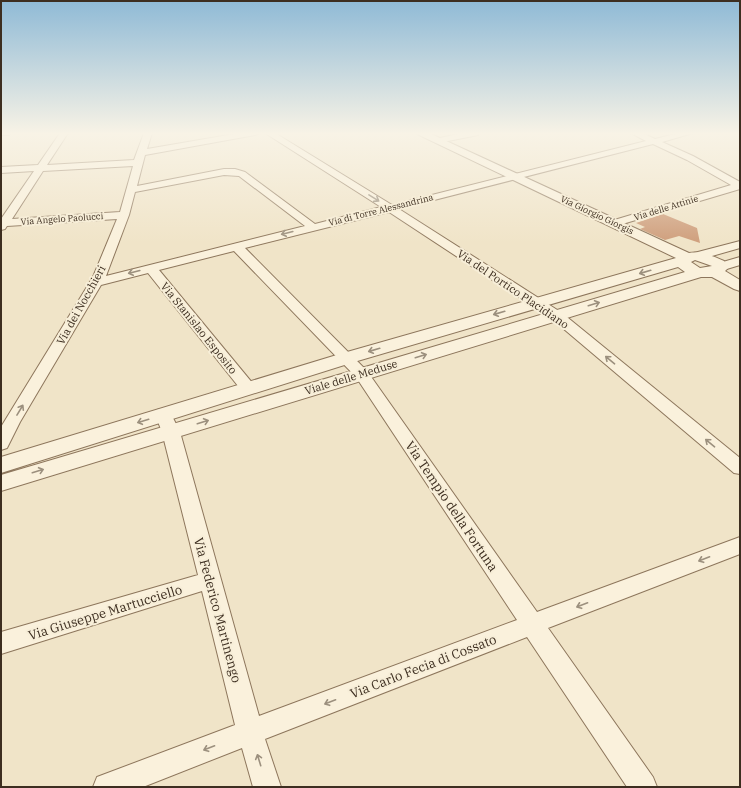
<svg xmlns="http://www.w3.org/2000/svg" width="741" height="788" font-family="'IBM Plex Serif',serif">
<rect width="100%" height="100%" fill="#f0e4c8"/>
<path fill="#cf9f7d" d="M663,214L697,228L700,243L679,236L665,240L640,229L645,227L636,223Z"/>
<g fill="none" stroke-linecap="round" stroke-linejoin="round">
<g stroke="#8d765c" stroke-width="2">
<g id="minor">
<path d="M1,133H10L9,135H1Z"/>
<path d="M60,133H68L47,165L134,160L144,133H152L147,149L240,133H259L255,135L145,155L137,186L224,169H235L245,172L315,224L381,207L265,133H275L392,205L646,141L631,133H642L655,139L679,133H693L662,142L693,156L740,182V189L619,225H611L610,223L611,221L731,185L687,160L653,144L399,209L562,313L740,458V474L734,473L552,319L389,212L245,248L367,371L537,612L740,537V554L548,628L653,777L657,787H627L527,637L265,739L281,787H253L242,748L143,787H93L97,777L235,725L202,591L1,654V632L198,575L162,432L155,414L157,410L163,409L169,410L180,432L259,716L517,620L356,377L234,251L159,270L254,385L256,388L254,391L248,393L242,391L148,273L101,285L20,422L7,448L1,450V427L93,277L117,219L7,226L5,229L1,230V219L34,171L1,173V167L38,165ZM133,166L120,212L12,219L43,171ZM224,175L239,176L305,226L106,276L129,215L135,192Z"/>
<path d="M463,133H479L478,135L438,143L434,141L435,139Z"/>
<path d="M740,241V248L698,260L694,259L692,256L694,253Z"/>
<path d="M740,257V265L720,271L716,270L714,267L716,264Z"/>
</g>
</g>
<g stroke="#8d765c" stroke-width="2">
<path id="tertiary" d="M415,133H429L689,253C701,251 713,256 724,261L728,268L725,271L740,280V291L734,289L712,277H701L1,491V475L685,272L678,267L354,362L1,473V457L340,354L676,258ZM695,260L712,266L700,268L691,262Z"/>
</g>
<use href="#minor" fill="#faf1dc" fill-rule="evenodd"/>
<use href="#tertiary" fill="#faf1dc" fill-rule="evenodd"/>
</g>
<defs><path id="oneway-shaft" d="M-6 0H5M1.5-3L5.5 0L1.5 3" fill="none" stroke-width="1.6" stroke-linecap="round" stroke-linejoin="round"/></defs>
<g stroke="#9c907e">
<use href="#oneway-shaft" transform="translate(374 198) rotate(32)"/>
<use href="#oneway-shaft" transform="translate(287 233) rotate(166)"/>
<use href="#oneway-shaft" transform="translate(134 272) rotate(166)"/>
<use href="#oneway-shaft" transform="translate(645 272) rotate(164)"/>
<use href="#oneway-shaft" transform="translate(594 304) rotate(-17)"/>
<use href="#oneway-shaft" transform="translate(499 313) rotate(164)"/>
<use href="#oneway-shaft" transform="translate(374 350) rotate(164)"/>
<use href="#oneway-shaft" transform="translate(421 356) rotate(-17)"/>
<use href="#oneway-shaft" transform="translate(610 360) rotate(-140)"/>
<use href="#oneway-shaft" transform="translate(20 410) rotate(-59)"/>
<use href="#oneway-shaft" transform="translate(143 421) rotate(163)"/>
<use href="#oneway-shaft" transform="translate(203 422) rotate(-17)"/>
<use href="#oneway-shaft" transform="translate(710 443) rotate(-140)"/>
<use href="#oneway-shaft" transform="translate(38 471) rotate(-17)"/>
<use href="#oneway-shaft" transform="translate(704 559) rotate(159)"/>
<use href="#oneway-shaft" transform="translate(582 605) rotate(159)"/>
<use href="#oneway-shaft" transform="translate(330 702) rotate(159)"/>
<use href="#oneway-shaft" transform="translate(209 748) rotate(159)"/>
<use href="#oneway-shaft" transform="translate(259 760) rotate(-107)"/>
</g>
<linearGradient id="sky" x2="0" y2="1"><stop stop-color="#8fbad6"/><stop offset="0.55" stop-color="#f8f3e6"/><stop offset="1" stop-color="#f8f3e6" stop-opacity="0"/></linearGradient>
<rect width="741" height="243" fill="url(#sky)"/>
<g text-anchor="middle" stroke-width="4" stroke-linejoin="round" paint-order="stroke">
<g font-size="9" fill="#3d2e20" stroke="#f7eed8">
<text transform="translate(666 208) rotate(-17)" y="3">Via delle Attinie</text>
<text transform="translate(381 210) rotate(-14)" y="3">Via di Torre Alessandrina</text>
<text transform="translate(597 215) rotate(25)" y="3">Via Giorgio Giorgis</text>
<text transform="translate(62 219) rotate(-4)" y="3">Via Angelo Paolucci</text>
</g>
<g font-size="11" fill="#3d2e20" stroke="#f7eed8">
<text transform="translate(513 289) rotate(34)" y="4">Via del Portico Placidiano</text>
<text transform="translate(81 305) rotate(-61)" y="4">Via dei Nocchieri</text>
<text transform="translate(199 328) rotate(51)" y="4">Via Stanislao Esposito</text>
<text transform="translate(351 377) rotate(-17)" y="4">Viale delle Meduse</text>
</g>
<g font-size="13" fill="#3d2e20" stroke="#f7eed8">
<text transform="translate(452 506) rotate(56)" y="5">Via Tempio della Fortuna</text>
<text transform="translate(218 610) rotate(75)" y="5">Via Federico Martinengo</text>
<text transform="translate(105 612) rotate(-17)" y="5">Via Giuseppe Martucciello</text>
<text transform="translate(423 666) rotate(-21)" y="5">Via Carlo Fecia di Cossato</text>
</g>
</g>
<rect width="741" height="788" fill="none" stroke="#3d2e20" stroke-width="4"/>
</svg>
